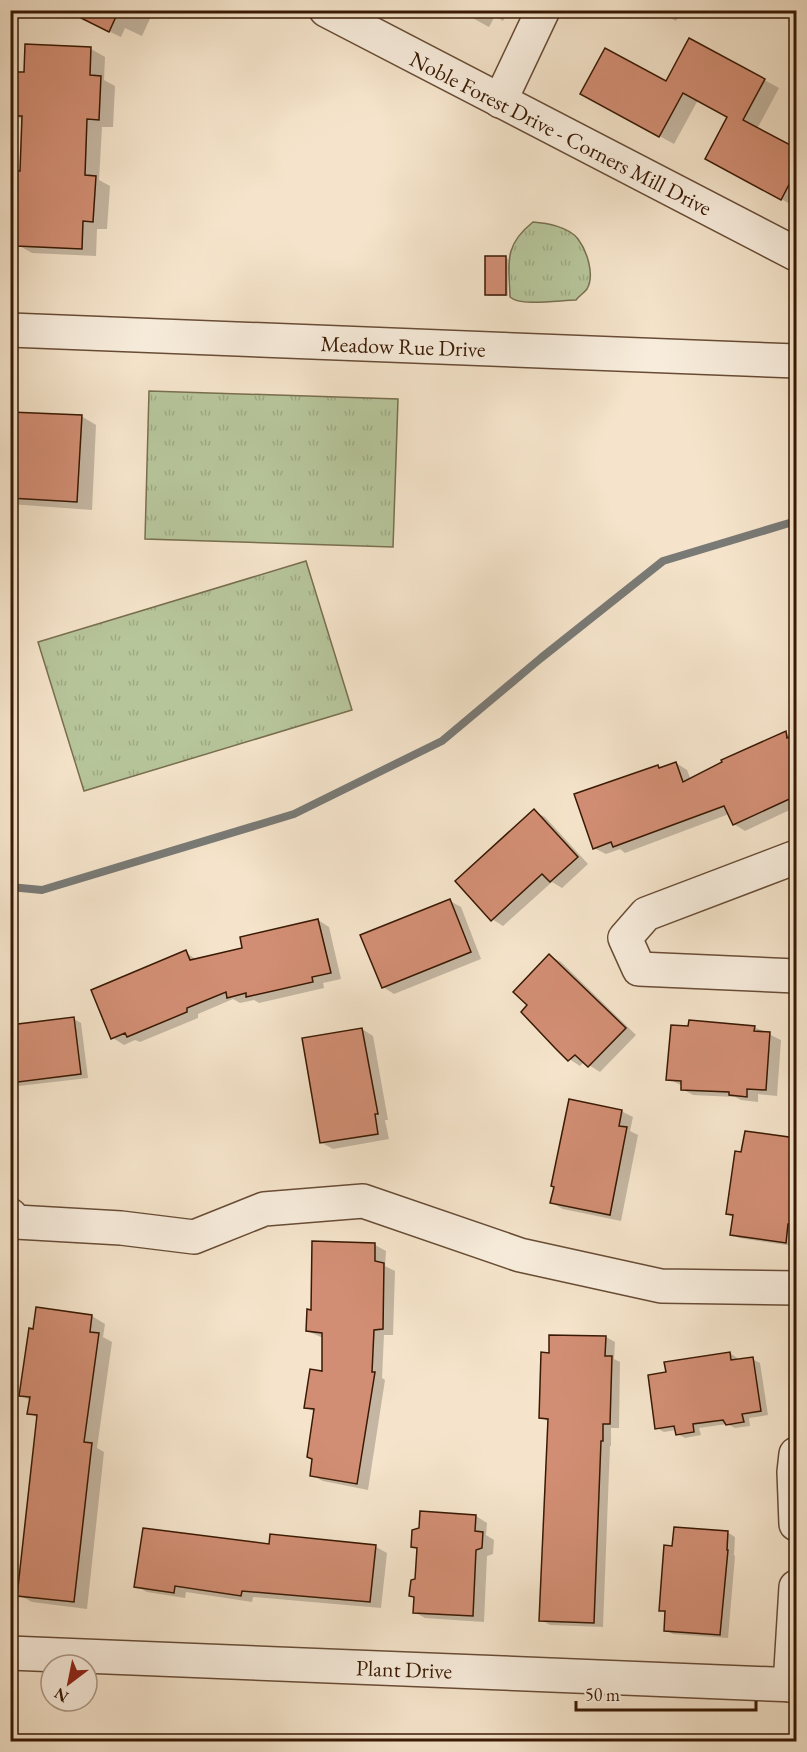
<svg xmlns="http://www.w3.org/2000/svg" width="807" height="1752" font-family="'EB Garamond',serif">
<defs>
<pattern id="grass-tufts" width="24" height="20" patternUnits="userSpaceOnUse" patternTransform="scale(1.5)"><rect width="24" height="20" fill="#b7c59b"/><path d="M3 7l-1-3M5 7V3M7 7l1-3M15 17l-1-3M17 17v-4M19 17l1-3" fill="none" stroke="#9ea984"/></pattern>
</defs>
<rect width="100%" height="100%" fill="#f5e4cb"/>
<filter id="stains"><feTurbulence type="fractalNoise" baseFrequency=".00333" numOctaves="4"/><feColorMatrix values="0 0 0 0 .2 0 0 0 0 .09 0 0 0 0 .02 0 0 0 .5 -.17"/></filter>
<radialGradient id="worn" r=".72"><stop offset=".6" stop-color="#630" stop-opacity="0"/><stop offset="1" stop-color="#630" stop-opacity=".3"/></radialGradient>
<g fill="url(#grass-tufts)" stroke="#786f4f" stroke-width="1.5">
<path d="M533,222C547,223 569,227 578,239C587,251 595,275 587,289C584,293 579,296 576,300C561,300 521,307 510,297C509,263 503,246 533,222Z"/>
<path d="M149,391L398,399L393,547L145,539Z"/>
<path d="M306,561L352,710L84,791L38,642Z"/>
</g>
<g fill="#0003">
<path d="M78,10H154L142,36L125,28L121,37L87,21Z"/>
<path d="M458,10H509L503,21L495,16L489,27Z"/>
<path d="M656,10H682L676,21Z"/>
<path d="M690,40L779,88L757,129L796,150V207L721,167L729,117L698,100L674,144L596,101L667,83Z"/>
<path d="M91,49L105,57L104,80L115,86L113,127H102L99,180L110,186L107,229H97L96,256L32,253L18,245L19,222L10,217L11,172L21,173L24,120L14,115L26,74Z"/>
<path d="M505,257L508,259V296H489L486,294Z"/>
<path d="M10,413L81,416L96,425L92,510L10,504Z"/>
<path d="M786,733L793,737L796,736V807L745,831L734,824L729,814L625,853L620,849L606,854L594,848L657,766L662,768L676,763L687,770L691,780Z"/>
<path d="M534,811L545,817L588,864L562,888L552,882L503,926L492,919Z"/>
<path d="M450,901L461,907L481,959L394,994L383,987Z"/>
<path d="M318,920L329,927L341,979L323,983L324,988L259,1003L254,1000L240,1003L233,999L198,1014V1018L140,1042L135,1040L124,1045L113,1038L185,952L197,960L244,949Z"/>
<path d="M550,956L561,962L636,1035L600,1072L584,1062L580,1066L569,1059L529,1005Z"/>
<path d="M74,1019L81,1023L88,1078L10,1087V1026Z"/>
<path d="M754,1027L781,1040L777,1096L758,1094V1102L741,1100L735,1097L693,1095L682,1089L683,1086L668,1079Z"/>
<path d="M362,1029L373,1036L388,1120H385L389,1139L333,1149L322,1143Z"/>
<path d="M621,1111L633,1117L630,1131L638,1135L621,1221L563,1209L552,1203Z"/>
<path d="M746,1133L796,1140V1227L793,1246L739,1238L732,1234L735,1218L727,1214Z"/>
<path d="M313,1242L375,1245L386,1251L385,1266L395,1271L393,1335H384L382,1378L385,1380L368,1490L323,1481L311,1475L315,1412L306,1407L324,1373L323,1338L307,1331L312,1311Z"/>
<path d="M92,1316L105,1324L103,1337L112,1342L97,1448L104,1452L87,1609L32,1602L19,1595L38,1418L29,1413L31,1401L21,1395Z"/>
<path d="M606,1337L615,1342L614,1359L620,1362L619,1428H611V1446H610L603,1627L550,1625L541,1620L549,1422L541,1417L551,1354Z"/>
<path d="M730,1353L737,1358L738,1361L752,1359L760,1363L768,1415L749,1418L750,1426L735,1428L727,1424L699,1428L701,1435L685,1438L677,1434L676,1430L664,1432L657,1428L668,1373Z"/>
<path d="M476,1516L487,1523L486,1535L494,1540L493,1554L487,1556L484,1622L425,1618L414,1612L415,1598L411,1595L417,1580L419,1550L413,1546L420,1529Z"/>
<path d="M727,1532L735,1537L734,1555L735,1556L728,1638L673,1634L665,1630L667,1614L660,1610L674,1548Z"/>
<path d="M376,1547L387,1553L381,1608L253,1597L252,1602L186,1592L185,1598L147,1592L136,1586Z"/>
</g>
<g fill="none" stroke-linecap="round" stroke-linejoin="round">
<path stroke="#797a76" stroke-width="8" d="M10,887L42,890L294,814L442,741L541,658L663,561L796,521"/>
</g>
<g fill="#d28e74" stroke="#391903" stroke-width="1.5">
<path d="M65,10H119L109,32Z"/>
<path d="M689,38L765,79L743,120L796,148V171L781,200L705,159L727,117L683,93L659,137L580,94L605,48L666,81Z"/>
<path d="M25,44L91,47L90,75L101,76L99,120L87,119L85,175L96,176L93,222L83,221L82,249L16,246L17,217H10V171H20L22,116H13L15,72H24Z"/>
<rect x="485" y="256" width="21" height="39"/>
<path d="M10,412L82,415L77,502L10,498Z"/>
<path d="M786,731L787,738L796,734V796L733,825L724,806L613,847L611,842L593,849L574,794L658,765L659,768L676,762L683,782L722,762L721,760Z"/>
<path d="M534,809L578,857L550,882L542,874L491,921L455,881Z"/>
<path d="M450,899L471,952L382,988L360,935Z"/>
<path d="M318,919L331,973L312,977L313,982L246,997V993L227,998L226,992L187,1008V1012L127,1037L125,1033L111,1039L91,990L186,950L190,960L242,948L240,937Z"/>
<path d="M549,954L626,1028L588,1067L575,1055L568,1061L555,1048L521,1012L527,1005L513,992Z"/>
<path d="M74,1017L81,1074L10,1083V1025Z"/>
<path d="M689,1020L755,1026L754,1031L770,1032L766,1090L747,1089V1097L729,1095V1092L681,1090V1081L666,1080L671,1025L688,1026Z"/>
<path d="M362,1028L378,1114H375L378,1134L320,1143L302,1038Z"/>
<path d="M569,1099L622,1110L619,1126L627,1127L610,1215L550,1203L554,1187L551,1186Z"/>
<path d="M745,1131L796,1138V1225L788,1224L786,1243L730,1235L733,1215L726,1214L735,1151L741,1152Z"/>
<path d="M312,1241L375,1243V1261L384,1263L383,1329L374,1330L372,1372H375L357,1484L310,1476L312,1459L307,1457L314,1409L304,1408L310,1369L322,1371V1333L306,1331L307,1309L311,1310Z"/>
<path d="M36,1307L92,1315L90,1332L99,1333L84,1442L92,1443L74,1602L17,1596L37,1415L27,1414L30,1397L19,1396L29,1328L33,1329Z"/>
<path d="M549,1335L606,1336L605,1356H612L610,1424H603V1441H601L594,1623L539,1621L548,1419L539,1418L541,1352L549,1353Z"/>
<path d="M730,1352L731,1360L753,1357L761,1411L742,1414L744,1422L726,1425L723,1420L693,1424L694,1432L676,1435L674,1426L655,1429L648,1375L666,1372L664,1362Z"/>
<path d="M420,1511L476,1515L475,1531L483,1532L482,1548L476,1550L473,1616L413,1613L414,1597L409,1596L411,1580L415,1579L417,1548L411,1547L412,1530L419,1528Z"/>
<path d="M674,1527L728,1531L727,1550H728L720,1635L664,1631L665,1611H659L664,1545L672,1546Z"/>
<path d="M143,1528L269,1544L270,1534L376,1545L370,1602L242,1591L241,1596L175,1586L174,1593L134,1587Z"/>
</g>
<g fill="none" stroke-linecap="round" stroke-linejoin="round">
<g stroke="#684c35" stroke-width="36">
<g id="minor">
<path d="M326,10L796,254"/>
<path d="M500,101L543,10"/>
<path d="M10,330L796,361"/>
<path d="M796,857L646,914L625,938L639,969L796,976"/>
<path d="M10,1215L16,1222L121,1228L194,1237L264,1209L363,1201L520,1255L661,1286L796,1288"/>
<path d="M796,1454L794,1472L796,1524"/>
<path d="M10,1653L796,1685"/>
<path d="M790,1685L796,1587"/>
</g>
</g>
<use href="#minor" stroke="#f8eddd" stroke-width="33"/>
</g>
<g text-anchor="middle" stroke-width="4.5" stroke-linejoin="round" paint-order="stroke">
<g font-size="22" fill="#391903" stroke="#f8eddd">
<text transform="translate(561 133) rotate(27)" y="8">Noble Forest Drive - Corners Mill Drive</text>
<text transform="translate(403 346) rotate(2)" y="8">Meadow Rue Drive</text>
<text transform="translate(404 1669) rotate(2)" y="8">Plant Drive</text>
</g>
</g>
<rect width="807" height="1752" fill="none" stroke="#f5e4cb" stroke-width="36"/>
<rect x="12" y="12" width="783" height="1728" fill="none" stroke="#391903" stroke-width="3"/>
<rect x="18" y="18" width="771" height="1716" fill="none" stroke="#391903" stroke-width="1.5"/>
<g transform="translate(69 1683) rotate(212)"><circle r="28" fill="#f8eddd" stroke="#ac9886" stroke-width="1.5"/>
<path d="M0-4.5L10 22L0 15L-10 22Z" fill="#8f2418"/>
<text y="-9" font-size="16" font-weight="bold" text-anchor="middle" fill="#391903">N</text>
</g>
<path d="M576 1701v9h180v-9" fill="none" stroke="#391903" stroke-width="3"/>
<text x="585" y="1701" font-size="18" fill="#391903" stroke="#f8eddd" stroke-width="4.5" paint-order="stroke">50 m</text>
<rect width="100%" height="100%" filter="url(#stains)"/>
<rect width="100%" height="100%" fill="url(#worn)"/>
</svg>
